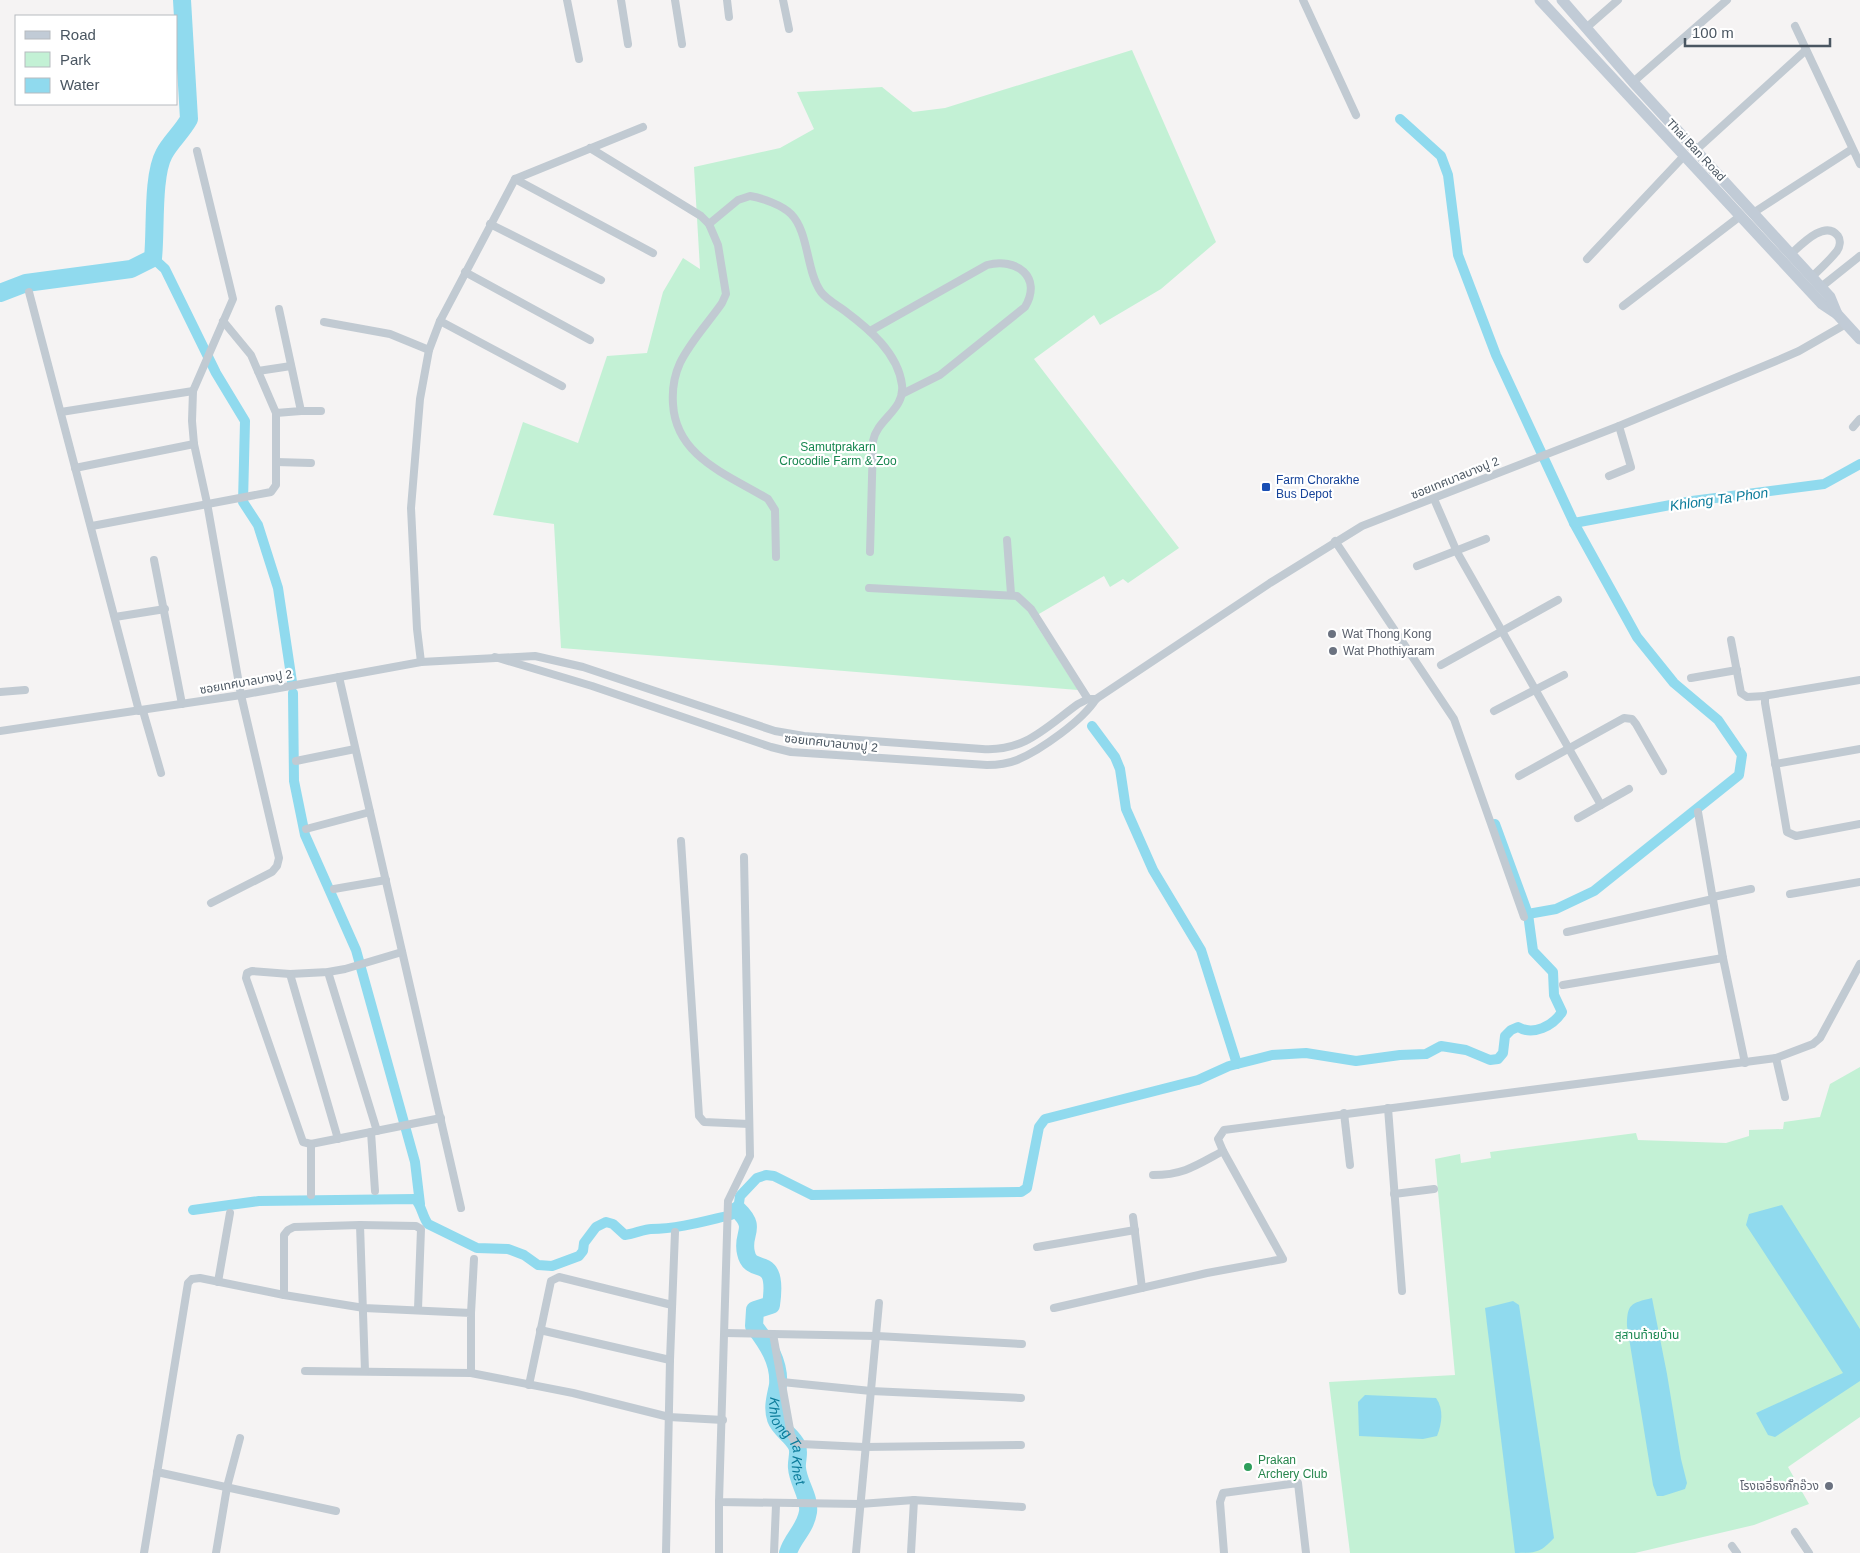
<svg xmlns="http://www.w3.org/2000/svg" width="1860" height="1553" font-family="Arial,'Noto Sans Thai',sans-serif">
<rect width="100%" height="100%" fill="#f5f3f3"/>
<g fill="#c3f1d5">
<path d="M1132,50L1216,242L1161,289L1100,325L1094,315L1034,359L1179,548L1128,583L1123,579L1110,587L1104,576L1032,618L1078,690L561,648L554,524L493,515L523,422L578,443L607,356L647,353L663,292L683,258L700,269L694,167L780,148L814,129L797,92L882,87L913,112L945,108Z"/>
<path d="M1860,1067V1417L1788,1467L1809,1504L1754,1525L1635,1553H1350L1329,1382L1455,1375L1435,1159L1460,1154L1461,1163L1491,1158L1490,1152L1636,1133L1638,1140L1726,1143L1749,1136V1130L1783,1129L1784,1122L1820,1117L1830,1084Z"/>
</g>
<g fill="#90daee">
<path d="M1782,1205L1860,1329V1381L1775,1437L1768,1435L1756,1413L1843,1373L1746,1225L1749,1214Z"/>
<path d="M1652,1298L1667,1374L1681,1459L1687,1483L1685,1489L1663,1496H1657L1653,1485L1627,1326C1627,1304 1631,1303 1652,1298Z"/>
<path d="M1513,1301L1519,1305L1554,1538C1540,1553 1536,1553 1515,1553L1485,1308Z"/>
<path d="M1365,1395L1436,1398C1444,1409 1442,1424 1437,1436L1423,1439L1359,1436L1358,1402Z"/>
</g>
<g fill="none" stroke-linecap="round" stroke-linejoin="round">
<g stroke="#90daee" stroke-width="10">
<path d="M1400,119L1441,156L1448,175L1458,255L1496,355L1574,523L1637,637L1674,683L1718,720L1742,755L1739,775L1594,891L1556,909L1528,914"/>
<path d="M153,258L165,269L216,373L245,421L243,502L258,525L278,588L292,682"/>
<path d="M1574,523L1692,501L1824,484L1860,464"/>
<path d="M293,693L294,781L305,835L356,950L415,1162L420,1204"/>
<path d="M1092,726L1115,757L1120,769L1126,809L1153,870L1201,950L1237,1064"/>
<path d="M193,1210L259,1201L415,1199C422,1206 422,1216 428,1224L477,1248L508,1249L524,1255L538,1265L552,1266L579,1256L583,1251L584,1243L596,1227L606,1222L613,1224L625,1235C633,1234 645,1229 651,1229C678,1229 705,1221 731,1215L738,1210L740,1196L757,1178L766,1175L774,1176L812,1195L1021,1192L1027,1188L1039,1127L1045,1119L1198,1080L1229,1066L1272,1055L1306,1053L1356,1061L1400,1055L1426,1054L1441,1046L1466,1050L1490,1060L1498,1059L1503,1053L1505,1036L1511,1030L1518,1027C1533,1036 1553,1026 1562,1012L1554,995L1553,972L1533,951L1528,914L1495,824"/>
</g>
<g stroke="#90daee" stroke-width="18">
<path d="M0,293L26,283L131,269L153,258C156,231 152,176 164,154C170,142 182,132 189,119L182,0"/>
<path id="s1" d="M738,1210C758,1229 741,1233 746,1253C751,1278 779,1250 771,1305L755,1310L754,1326C767,1343 780,1362 778,1385C776,1396 772,1407 776,1419C780,1430 792,1435 797,1446C800,1453 796,1461 797,1468C798,1483 810,1497 808,1512C805,1530 792,1538 788,1553"/>
</g>
<g stroke="#c1cad2" stroke-width="8">
<path d="M567,0L579,59"/>
<path d="M621,0L628,44"/>
<path d="M675,0L682,44"/>
<path d="M727,0L729,17"/>
<path d="M783,0L789,29"/>
<path d="M1303,0L1356,115"/>
<path d="M1795,26L1860,164"/>
<path d="M1586,28L1618,0"/>
<path d="M1633,82L1727,0"/>
<path d="M590,148L701,216L709,224L718,245L726,294L722,303C709,322 690,342 680,363C674,376 672,389 673,404C676,457 727,474 768,499L775,510L776,557"/>
<path d="M1696,150L1806,50"/>
<path d="M197,151L233,299L193,391L192,421L194,444L207,503L241,695L279,858L277,866L272,872L211,903"/>
<path d="M515,179L653,253"/>
<path d="M1753,213L1852,149"/>
<path d="M490,224L601,280"/>
<path d="M709,224L738,200L750,196C762,198 782,205 791,214C809,232 806,271 821,292C827,300 837,305 845,311C869,329 898,353 902,385C905,410 877,419 873,441L870,552"/>
<path d="M1791,254C1801,245 1825,219 1838,236C1841,240 1840,247 1837,251C1830,260 1820,269 1812,277"/>
<path d="M1587,259L1683,157"/>
<path d="M465,272L590,340"/>
<path d="M1821,287L1860,256"/>
<path d="M29,292L139,711"/>
<path d="M1623,306L1739,217"/>
<path d="M223,321L251,355L276,413L301,411L279,309"/>
<path d="M440,321L562,386"/>
<path d="M324,322L390,334L429,350"/>
<path d="M870,331L987,265C1016,257 1043,277 1025,307L940,375L902,394"/>
<path d="M258,371L291,366"/>
<path d="M301,411H321"/>
<path d="M61,412L193,391"/>
<path d="M1853,427L1860,419"/>
<path d="M276,462L311,463"/>
<path d="M75,468L194,444"/>
<path d="M1609,476L1631,467L1619,426"/>
<path d="M1434,499L1457,552L1601,805"/>
<path d="M92,526L271,492L276,485V413"/>
<path d="M1007,540L1011,594"/>
<path d="M1335,541L1454,719L1524,917"/>
<path d="M154,560L182,704"/>
<path d="M1417,566L1486,539"/>
<path d="M869,588L1017,596L1031,609L1088,699"/>
<path d="M115,617L165,609"/>
<path d="M1731,640L1741,693L1747,697L1765,696"/>
<path d="M495,657L592,686L771,747L791,752L987,765C997,765 1007,764 1017,760C1041,750 1083,720 1096,699L1270,583L1362,526L1619,426L1776,361L1799,351L1846,324"/>
<path d="M421,662L417,629L411,508L420,399L429,350L440,321L515,179L643,127"/>
<path d="M1441,665L1558,600"/>
<path d="M339,677L461,1208"/>
<path d="M1691,678L1737,670"/>
<path d="M1860,680L1769,695L1765,696V703L1787,832L1796,836L1860,824"/>
<path d="M0,692L25,690"/>
<path d="M143,711L161,773"/>
<path d="M1494,711L1564,675"/>
<path d="M0,731L241,695L421,662L535,656L583,667L775,731L804,736L982,749C1025,752 1046,727 1078,704L1088,699H1096"/>
<path d="M296,761L355,749"/>
<path d="M1775,764L1860,749"/>
<path d="M1519,776L1624,718L1632,719L1636,724L1663,771"/>
<path d="M1698,812L1723,958L1745,1063"/>
<path d="M1578,818L1629,789"/>
<path d="M306,829L370,812"/>
<path d="M681,841L699,1116L704,1122L749,1124"/>
<path d="M744,857L750,1156L728,1201L719,1502L860,1504L914,1500"/>
<path d="M334,889L386,880"/>
<path d="M1790,894L1860,882"/>
<path d="M1713,897L1751,889"/>
<path d="M1567,932L1713,899"/>
<path d="M402,952L345,969L328,972L290,974L252,971L247,973L246,978L303,1142L311,1144L441,1118"/>
<path d="M328,972L377,1131"/>
<path d="M290,974L338,1139"/>
<path d="M1563,985L1723,958"/>
<path d="M1776,1058L1785,1097"/>
<path d="M1388,1108L1402,1291"/>
<path d="M1344,1113L1350,1165"/>
<path d="M371,1132L375,1191"/>
<path d="M1153,1175C1184,1175 1197,1165 1223,1151"/>
<path d="M1394,1194L1434,1189"/>
<path d="M311,1195V1144"/>
<path d="M1133,1217L1142,1288"/>
<path d="M360,1225L416,1226L421,1229L418,1309"/>
<path d="M1037,1247L1135,1230"/>
<path d="M218,1282L230,1213"/>
<path d="M284,1295L364,1308L471,1313V1373"/>
<path d="M1054,1308L1207,1273L1283,1259L1223,1151L1218,1139L1224,1130L1776,1058L1813,1044L1820,1038L1860,964"/>
<path d="M471,1313L474,1259"/>
<path d="M540,1330L670,1360L675,1232"/>
<path d="M725,1333L773,1334L791,1435L795,1442L801,1444L864,1447L1021,1445"/>
<path d="M773,1334L877,1336L1022,1344"/>
<path d="M305,1371L471,1373L573,1393L669,1417L723,1420"/>
<path d="M782,1382L871,1391L1021,1398"/>
<path d="M529,1385L551,1281L559,1277L672,1305"/>
<path d="M157,1472L336,1511"/>
<path d="M1795,1532L1809,1553"/>
<path d="M1732,1546L1737,1553"/>
<path d="M144,1553L188,1283L192,1279L200,1278L284,1295V1235L288,1230L294,1227L360,1225L365,1371"/>
<path d="M216,1553L227,1487L240,1438"/>
<path d="M666,1553L670,1360"/>
<path d="M719,1553V1502"/>
<path d="M774,1553L776,1505"/>
<path d="M856,1553L879,1303"/>
<path d="M911,1553L914,1500L1022,1507"/>
<path d="M1224,1553L1220,1502L1223,1493L1298,1483L1306,1553"/>
</g>
<g stroke="#c1cbd6" stroke-width="11">
<path d="M1540,0L1822,304L1837,314L1860,339"/>
<path d="M1562,0L1633,82L1830,297L1837,314"/>
</g>
</g>
<rect fill="#1a4fb4" stroke="#fff" stroke-width="2" x="1261" y="482" width="10" height="10" rx="2.5"/>
<g fill="#6b7280" stroke="#fff" stroke-width="2">
<circle cx="1332" cy="634" r="5"/>
<circle cx="1333" cy="651" r="5"/>
<circle cx="1829" cy="1486" r="5"/>
</g>
<circle fill="#2e9e5b" stroke="#fff" stroke-width="2" cx="1248" cy="1467" r="5"/>
<g text-anchor="middle" stroke-width="4.5" stroke-linejoin="round" paint-order="stroke">
<g font-size="12" fill="#4a5661" stroke="#fff">
<text transform="translate(1696 150) rotate(47)" y="4">Thai Ban Road</text>
<text transform="translate(1455 478) rotate(-22)" y="4">ซอยเทศบาลบางปู 2</text>
<text transform="translate(246 682) rotate(-10)" y="4">ซอยเทศบาลบางปู 2</text>
<text transform="translate(831 743) rotate(6)" y="4">ซอยเทศบาลบางปู 2</text>
</g>
<g font-size="12" fill="#17864f" stroke="#fff">
<text x="838" y="451">Samutprakarn<tspan x="838" dy="14">Crocodile Farm &amp; Zoo</tspan></text>
<text x="1647" y="1339">สุสานท้ายบ้าน</text>
</g>
<g font-size="12" fill="#164399" stroke="#fff" text-anchor="start">
<text x="1276" y="484">Farm Chorakhe<tspan x="1276" dy="14">Bus Depot</tspan></text>
</g>
<g font-size="12" fill="#5b616d" stroke="#fff" text-anchor="start">
<text x="1342" y="638">Wat Thong Kong</text>
<text x="1343" y="655">Wat Phothiyaram</text>
<text x="1819" y="1490" text-anchor="end">โรงเจอี่ธงกั๊กอ๊วง</text>
</g>
<g font-size="12" fill="#27864d" stroke="#fff" text-anchor="start">
<text x="1258" y="1464">Prakan<tspan x="1258" dy="14">Archery Club</tspan></text>
</g>
<g font-size="14" font-style="italic" fill="#0c7c9b" stroke="#fff">
<text transform="translate(1719 499) rotate(-8)" y="5">Khlong Ta Phon</text>
<text dy="5" stroke="none"><textPath href="#s1" startOffset="270">Khlong Ta Khet</textPath></text>
</g>
</g>
<rect x="15" y="15" width="162" height="90" fill="#ffffff" stroke="#b7bbc0"/>
<rect x="25" y="31" width="25" height="8" fill="#c1cbd6" stroke="#b7bbc0"/>
<text x="60" y="40" font-size="15" fill="#4a5661">Road</text>
<rect x="25" y="52" width="25" height="15" fill="#c3f1d5" stroke="#b7bbc0"/>
<text x="60" y="65" font-size="15" fill="#4a5661">Park</text>
<rect x="25" y="78" width="25" height="15" fill="#90daee" stroke="#b7bbc0"/>
<text x="60" y="90" font-size="15" fill="#4a5661">Water</text>
<path d="M1685 38v8h145v-8" fill="none" stroke="#4a5661" stroke-width="2.5"/>
<text x="1692" y="38" font-size="15" fill="#4a5661" stroke="#ffffff" stroke-width="4" paint-order="stroke">100 m</text>
</svg>
